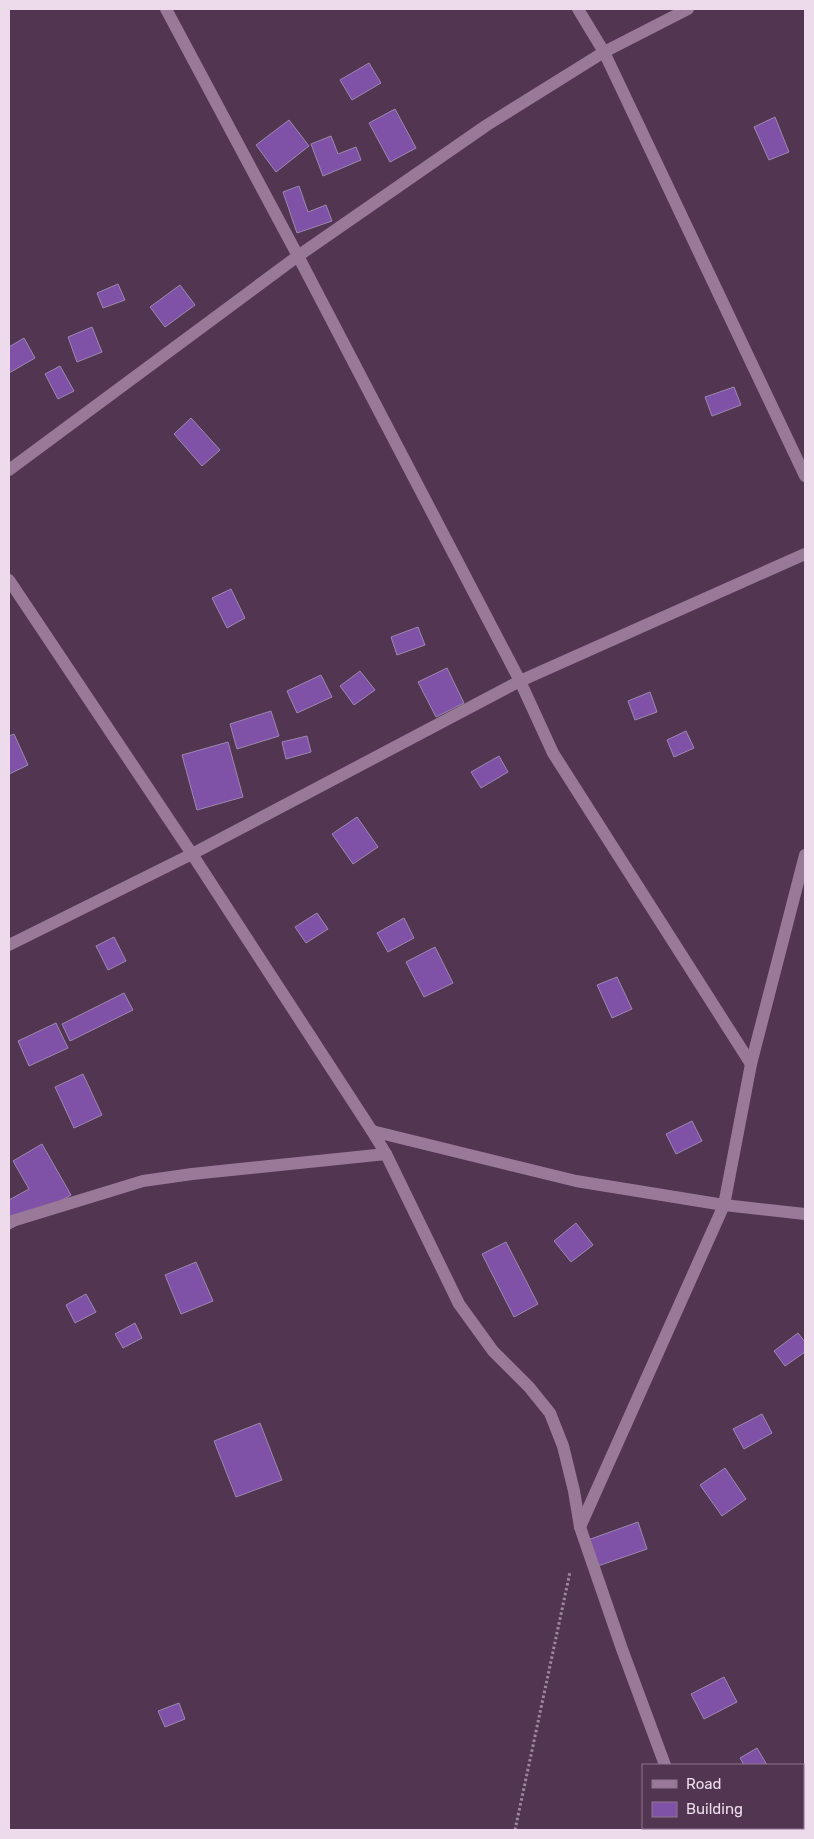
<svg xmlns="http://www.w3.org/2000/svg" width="814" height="1839" font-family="Rubik,sans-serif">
<rect width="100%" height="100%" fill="#523551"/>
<g fill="#7f51a7" stroke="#9c89af">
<path d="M369,63L381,83L352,100L340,80Z"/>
<path d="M395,109L416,148L390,162L369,123Z"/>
<path d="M775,117L789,152L769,160L754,127Z"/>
<path d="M289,120L309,146L276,172L256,145Z"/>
<path d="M331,136L338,154L356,147L361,160L323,176L311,144Z"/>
<path d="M299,186L308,212L326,205L332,221L297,233L283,192Z"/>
<path d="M118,284L125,300L103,308L97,293Z"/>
<path d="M180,285L195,305L165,327L150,307Z"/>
<path d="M92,327L102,352L77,362L68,337Z"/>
<path d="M24,338L35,358L9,373V347Z"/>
<path d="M60,366L74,391L58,399L45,374Z"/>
<path d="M734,387L741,405L712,416L705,397Z"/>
<path d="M191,418L220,450L202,466L174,434Z"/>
<path d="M231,589L245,618L227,628L212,598Z"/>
<path d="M418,627L425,645L397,655L391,637Z"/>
<path d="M447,668L464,703L436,717L418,682Z"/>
<path d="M360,671L375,690L354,705L340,686Z"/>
<path d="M321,675L332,697L297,713L287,691Z"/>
<path d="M650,692L657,712L635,720L628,701Z"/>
<path d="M271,711L279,736L237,749L230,724Z"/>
<path d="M686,731L694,748L674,757L667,740Z"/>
<path d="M14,734L28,765L9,774V736Z"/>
<path d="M307,736L311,752L286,759L282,742Z"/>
<path d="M228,742L243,797L197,810L182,755Z"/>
<path d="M499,756L508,772L481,788L471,772Z"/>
<path d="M357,817L378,847L353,864L332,834Z"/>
<path d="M317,913L328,929L306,943L295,927Z"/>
<path d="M404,918L414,938L388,952L377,933Z"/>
<path d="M114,937L126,961L108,970L96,946Z"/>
<path d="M435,947L453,983L424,997L406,962Z"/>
<path d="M617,977L632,1009L612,1018L597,985Z"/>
<path d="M124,993L133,1010L70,1041L62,1024Z"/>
<path d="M56,1023L68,1048L29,1066L18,1041Z"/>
<path d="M83,1074L102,1115L74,1128L55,1087Z"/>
<path d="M692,1121L702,1141L676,1154L666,1134Z"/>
<path d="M42,1144L71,1195L10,1229L9,1200L29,1189L13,1161Z"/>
<path d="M576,1223L593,1245L571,1262L554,1241Z"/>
<path d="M506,1242L538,1304L514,1317L482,1254Z"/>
<path d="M196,1262L213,1301L181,1314L165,1275Z"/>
<path d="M86,1294L96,1312L75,1323L66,1305Z"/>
<path d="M135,1323L142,1338L123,1348L115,1334Z"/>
<path d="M798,1333L805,1342V1352L785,1366L774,1351Z"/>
<path d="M762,1414L772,1433L744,1449L733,1429Z"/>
<path d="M260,1423L282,1480L236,1497L214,1441Z"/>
<path d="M725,1468L746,1499L722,1516L700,1485Z"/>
<path d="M638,1522L647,1549L595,1567L585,1541Z"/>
<path d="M724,1677L737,1702L704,1719L691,1694Z"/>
<path d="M179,1703L185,1719L165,1727L158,1711Z"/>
<path d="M757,1748L767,1765H744L740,1758Z"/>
</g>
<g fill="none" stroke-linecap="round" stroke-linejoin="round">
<path stroke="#9f889e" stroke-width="3" stroke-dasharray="2.5 2.5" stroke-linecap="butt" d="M515,1830L570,1572"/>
<g stroke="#997998" stroke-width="12">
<path d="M166,9L298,256L520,681L553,753L751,1064"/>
<path d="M578,9L604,52L805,476"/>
<path d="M9,470L298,256L487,125L604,52L688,9"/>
<path d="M9,580L192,854L372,1131L386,1154L459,1304L493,1351L529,1387L550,1413L563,1446L574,1491L580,1527L622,1649L665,1765"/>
<path d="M9,945L192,854L520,681L805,554"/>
<path d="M372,1131L576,1181L724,1205L805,1214"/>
<path d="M9,1222L143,1181L192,1174L386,1154"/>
<path d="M580,1527L724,1205L751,1064L805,855"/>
<path d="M685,1828L686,1830"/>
</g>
</g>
<rect width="814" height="1839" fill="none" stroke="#eddbec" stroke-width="20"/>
<rect x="642" y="1764" width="162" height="65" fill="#523551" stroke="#90778f"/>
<rect x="652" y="1780" width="25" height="8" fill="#997998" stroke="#90778f"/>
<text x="686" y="1789" font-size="15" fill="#eddbec">Road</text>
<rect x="652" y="1802" width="25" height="15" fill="#7f51a7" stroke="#90778f"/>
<text x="686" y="1814" font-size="15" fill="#eddbec">Building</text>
</svg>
